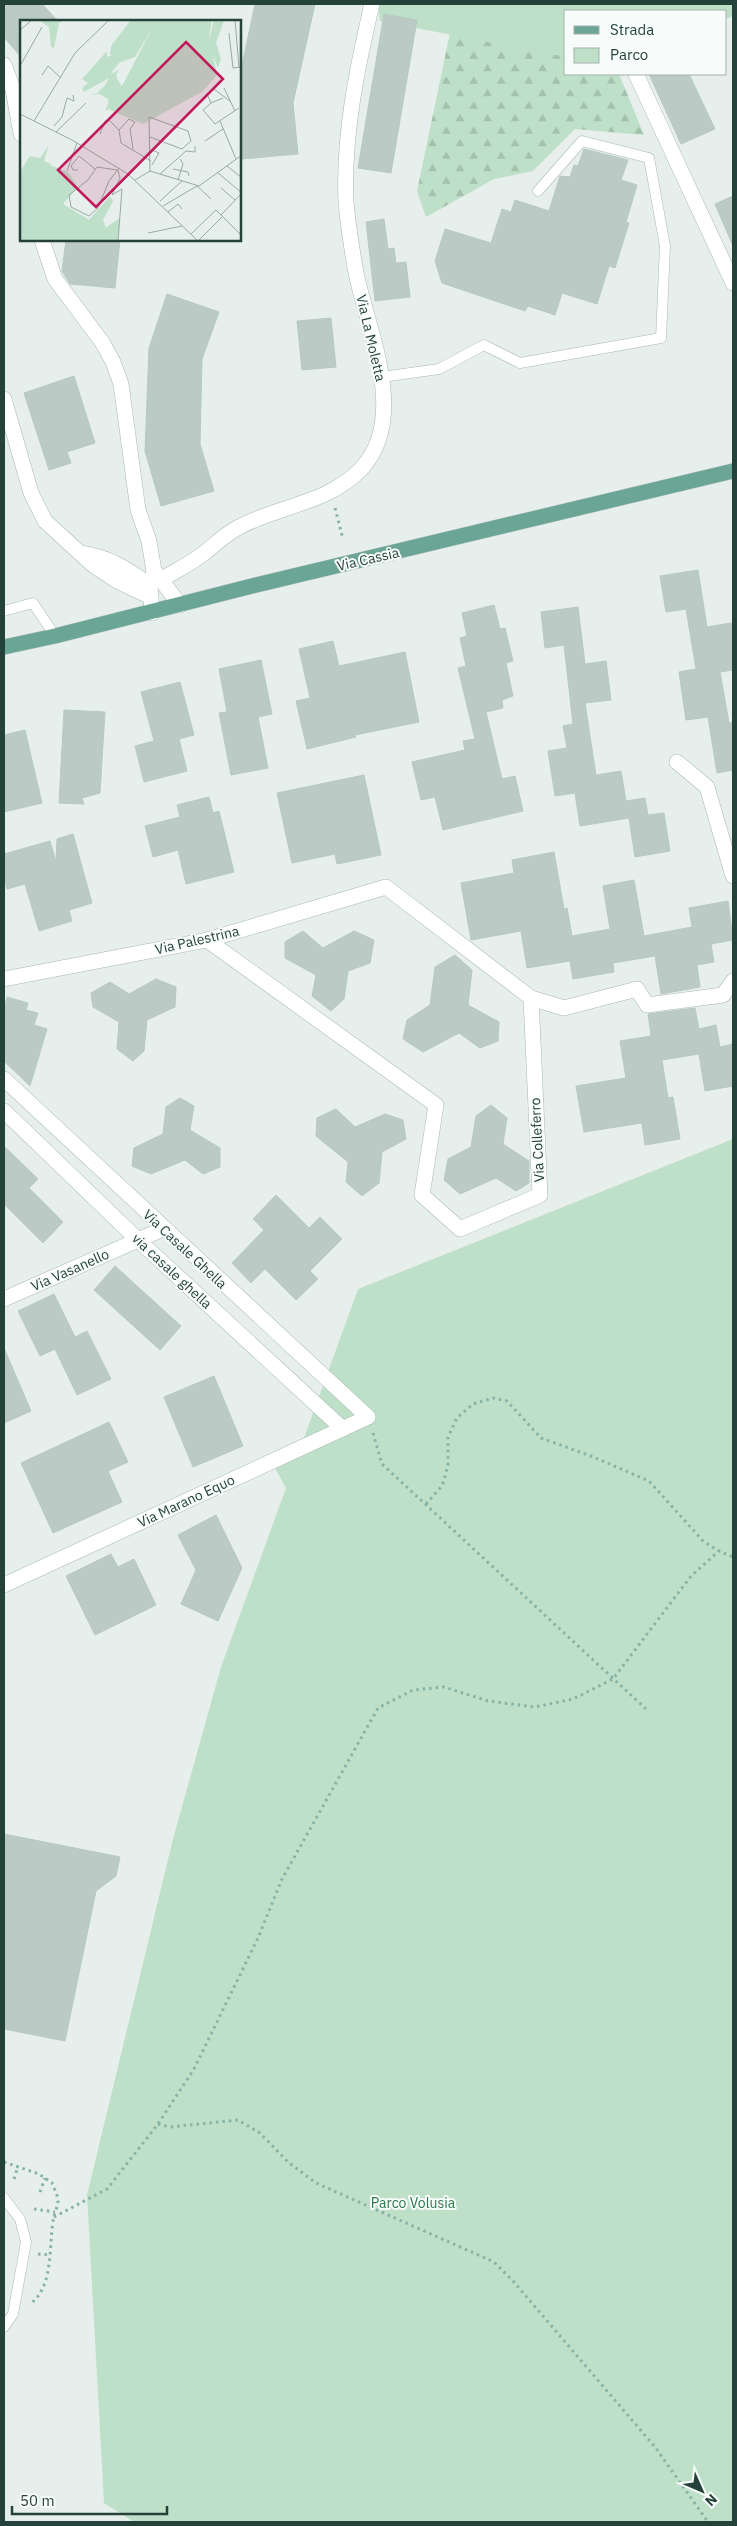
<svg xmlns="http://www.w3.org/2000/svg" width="737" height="2526" font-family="'IBM Plex Sans',sans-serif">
<defs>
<pattern id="forest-firs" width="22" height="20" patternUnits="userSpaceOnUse" patternTransform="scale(1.25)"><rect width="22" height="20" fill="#bfe0c8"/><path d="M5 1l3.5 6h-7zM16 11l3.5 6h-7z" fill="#a4c1ad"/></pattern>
</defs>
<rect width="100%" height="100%" fill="#e6efeb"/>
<path fill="url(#forest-firs)" d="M456,4H733L715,11H566V74H619L644,135L575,129L533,171L494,179L426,217L417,191Z"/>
<g fill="#bfe0c8">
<path d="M378,4H733V16L726,19V11H566V57L380,21Z"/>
<path d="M733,1139V2522H134L104,2503L87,2195L173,1839L221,1667L286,1488L271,1461L300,1449L358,1289Z"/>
</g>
<g fill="#bbcac4" stroke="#b8c9c2">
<path d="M4,4H42L58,21H21V57L4,37Z"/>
<path d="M255,4H315L293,103L298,154L242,159L240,75Z"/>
<path d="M384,14L417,20L391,173L358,168Z"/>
<path d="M649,74H689L715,129L681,144Z"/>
<path d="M584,149L628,160L621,180L637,185L626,222L629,223L615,268L609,266L597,304L562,293L555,315L528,306L525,311L442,283L435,261L445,229L491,243L502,209L511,212L515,200L549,211L560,176L570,177L574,165L578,166Z"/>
<path d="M733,196V246L715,204Z"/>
<path d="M384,219L388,249L394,248L396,263L406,262L410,297L375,301L366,222Z"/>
<path d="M66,240H120L115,288L70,284L62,271Z"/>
<path d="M167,294L219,312L202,359L200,444L214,491L161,506L145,451L149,348Z"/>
<path d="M331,318L336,367L302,370L297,321Z"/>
<path d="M74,376L95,443L67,452L71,463L49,470L24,393Z"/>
<path d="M698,570L707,627L731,623L733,636V670L720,672L729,723L733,722V770L717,773L708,717L686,720L679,672L696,669L686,609L666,612L660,576Z"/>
<path d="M494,605L500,629L505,628L513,661L506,663L513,696L502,700L503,708L486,712L502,779L515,776L523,811L443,830L435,797L421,800L412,762L465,750L463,741L475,739L458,668L466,666L460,638L467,636L462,613Z"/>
<path d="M578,607L585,664L606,661L611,700L585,703L596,775L621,771L626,801L645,798L648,815L664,813L670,851L635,857L629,818L580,826L575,793L555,796L548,751L567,748L563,726L573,724L564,645L545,648L541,612Z"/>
<path d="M333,641L339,666L405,652L419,722L355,735L356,737L307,749L296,701L310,698L299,649Z"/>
<path d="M261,660L272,714L258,717L268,768L231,775L219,713L227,712L219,669Z"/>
<path d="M180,682L194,735L179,739L187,771L144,782L135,746L154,741L141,692Z"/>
<path d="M64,710L105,712L100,793L82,798L84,804L59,803Z"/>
<path d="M25,730L42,803L4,812V735Z"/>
<path d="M364,775L381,855L337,864L335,854L292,863L277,793Z"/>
<path d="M209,797L213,813L219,811L234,872L186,884L178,850L153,857L145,826L180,817L177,805Z"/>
<path d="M73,834L92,903L69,910L72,921L39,931L25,884L7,889L4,877V854L50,841L56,862L57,839Z"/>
<path d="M554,852L564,909L567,908L572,936L610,929L603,886L634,880L644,936L692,927L689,908L728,901L733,940L711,944L714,962L697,965L700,987L661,994L655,956L613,963L614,972L573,979L570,961L527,968L521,931L471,940L461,883L514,873L512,860Z"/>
<path d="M303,931L323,948L354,931L374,940L370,963L348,971L344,999L331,1011L312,996L316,975L285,958V942Z"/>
<path d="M455,955L472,970L468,1005L499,1022L498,1041L480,1048L459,1033L423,1052L403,1039L407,1020L430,1005L435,967Z"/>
<path d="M156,979L176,987L175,1007L147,1020L144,1051L133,1061L117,1049L119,1022L93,1007L91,993L110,982L129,994Z"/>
<path d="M7,997L28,1003L26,1010L38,1013L34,1025L47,1029L30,1086L4,1061V1010Z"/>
<path d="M695,1008L699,1029L716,1025L720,1047L733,1044V1086L705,1091L699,1054L662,1060L668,1098L673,1097L680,1139L645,1145L642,1123L584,1132L576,1086L626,1078L620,1041L651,1036L648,1014Z"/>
<path d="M180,1098L194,1106L190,1130L220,1148V1167L203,1174L185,1160L151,1174L132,1166L134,1148L163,1134L166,1107Z"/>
<path d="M491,1105L507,1118L503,1144L529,1161V1183L516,1191L496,1178L460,1194L444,1180L448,1159L471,1147L476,1116Z"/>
<path d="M336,1109L355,1127L385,1114L403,1120L406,1139L382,1152L379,1183L362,1196L346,1182L348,1162L316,1136L317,1118Z"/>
<path d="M4,1146L38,1179L29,1188L63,1222L43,1243L4,1204Z"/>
<path d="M276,1195L309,1228L320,1217L342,1239L310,1271L318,1279L296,1300L265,1269L251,1283L232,1263L264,1230L253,1219Z"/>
<path d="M115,1266L181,1326L160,1350L94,1290Z"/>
<path d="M54,1294L75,1337L87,1331L111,1379L77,1395L55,1349L40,1356L18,1311Z"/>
<path d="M4,1348L31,1411L4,1423Z"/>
<path d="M214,1376L243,1446L193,1467L164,1397Z"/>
<path d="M109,1422L128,1462L108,1471L122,1502L53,1533L21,1463Z"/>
<path d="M216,1515L242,1568L218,1621L181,1604L196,1570L178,1535Z"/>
<path d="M111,1554L118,1567L134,1559L156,1605L95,1635L66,1576Z"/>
<path d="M4,1834L120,1857L116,1876L96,1891L65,2041L4,2029Z"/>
</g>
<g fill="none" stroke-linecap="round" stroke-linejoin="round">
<g stroke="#a8b8b2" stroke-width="11">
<g id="service">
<path d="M382,377L439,369L484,345L520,363L661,338L665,246L649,158L582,141L538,191"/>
<path d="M4,611L33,603L55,636"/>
<path d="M4,2198L20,2219L26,2242L13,2314L4,2327"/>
</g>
</g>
<g stroke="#a8b8b2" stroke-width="16">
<g id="minor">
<path d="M4,65L13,89L21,134"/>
<path d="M636,74L733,283"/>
<path d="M42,240L55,279L102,342L113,362L121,384L138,510L149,541L154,571L150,586L152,613"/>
<path d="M4,399L31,493L45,521L93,565L117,581L151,597"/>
<path d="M81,553C108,557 129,569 150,586"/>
<path d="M155,572L180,605"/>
<path d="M161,580C175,571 190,564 203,554C215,545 225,534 239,527C278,506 329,503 361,469C409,418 368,331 356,273C352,250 348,226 346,202C343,136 357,68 372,4"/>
<path d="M677,762L707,787L733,876"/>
<path d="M4,979L207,940L386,887L531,998L540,1195L460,1229L422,1195L436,1105L207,940"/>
<path d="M531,998L564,1008L637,989L647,1005L723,995L733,981"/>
<path d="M4,1079L368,1417L4,1585"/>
<path d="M4,1111L138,1240L343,1429"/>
<path d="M4,1299L163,1229"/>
</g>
</g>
<g stroke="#c2cac8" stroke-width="16">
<path id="primary" d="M4,647L55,636L252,586L733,471"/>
</g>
<g stroke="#86b3a5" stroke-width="3" stroke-dasharray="2.5 4" stroke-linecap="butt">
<path d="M335,508L343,539"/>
<path d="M373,1433L382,1464L646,1709"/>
<path d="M426,1504L441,1487L444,1481L448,1464V1437L457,1418L473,1404L493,1398L507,1401L541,1438L591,1456L649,1481L704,1542L719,1551"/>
<path d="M158,2124L170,2127L238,2120L260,2133L288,2162L316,2183L494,2262L513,2281L655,2447L708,2522"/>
<path d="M4,2162L39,2174L52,2183C54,2188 58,2196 58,2201C58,2206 55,2212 54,2216C48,2243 55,2286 30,2304"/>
<path d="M14,2179L18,2166"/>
<path d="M40,2192L45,2178"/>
<path d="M34,2209L55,2212"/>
<path d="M54,2217L107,2189L158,2124L194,2069L258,1938L282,1879L378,1708L413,1690L444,1687L488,1701L535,1707L573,1699L613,1679L691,1576L719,1551L733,1557"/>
<path d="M38,2254L50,2255"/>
</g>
<use href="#service" stroke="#fff" stroke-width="10"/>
<use href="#minor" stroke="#fff" stroke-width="15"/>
<use href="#primary" stroke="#6aa596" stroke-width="15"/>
</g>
<g text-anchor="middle" stroke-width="4" stroke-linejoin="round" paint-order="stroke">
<g font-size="14" fill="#24423a" stroke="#f7fbf9">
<text transform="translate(371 338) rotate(77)" y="5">Via La Moletta</text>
<text transform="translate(368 559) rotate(-13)" y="5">Via Cassia</text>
<text transform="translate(197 940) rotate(-13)" y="5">Via Palestrina</text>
<text transform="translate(537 1140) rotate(-93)" y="5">Via Colleferro</text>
<text transform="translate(185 1249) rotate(43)" y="5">Via Casale Ghella</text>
<text transform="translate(70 1270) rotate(-24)" y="5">Via Vasanello</text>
<text transform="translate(172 1271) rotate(43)" y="5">via casale ghella</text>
<text transform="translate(186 1501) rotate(-25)" y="5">Via Marano Equo</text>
</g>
<g font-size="14" fill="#2d7a4b" stroke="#f7fbf9">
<text x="413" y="2208">Parco Volusia</text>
</g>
</g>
<g transform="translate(20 20)">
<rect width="221" height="221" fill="#e6efeb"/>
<path d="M19,0H43L39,3L34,28L31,27L29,7ZM111,0H153L133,7L115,37L99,43L93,50L91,54L99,50L96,55L98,62L92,88L85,91L90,80L79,74L72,75L82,71L89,58L64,72L62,68L68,63L62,59L87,31V37L92,35L90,34L91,26ZM194,0H204L196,23L201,39L198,48L188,23ZM29,125L24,141L31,144L0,186V152L10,136L20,138ZM90,176L93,181L83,200L87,211L60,221V196L69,200Z" fill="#bfe0c8"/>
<path d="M144,0H192L189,16L197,55L182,72L123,104L90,90L88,79L78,72L95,56L102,66L133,7ZM14,139L48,152L58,167L43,184L84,209L100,198L98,221H0V154L2,151L8,152Z" fill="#bfe0c8"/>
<path fill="none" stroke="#98aaa4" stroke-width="1" d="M215,0L219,47M0,10L12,0M209,13L213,48L222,47M0,46L22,7M22,55L28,46L41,58M204,68L215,91M203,78L191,83L187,74L194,69L211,82M191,83L183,90L195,104L219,88M0,94L52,120L108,154L178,221M14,101L55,33L89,0M200,101L216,139M34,106L42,97L47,78L54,81L53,75M36,112L66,83M80,114L85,101L89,100L99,110M130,117L162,129L171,121L168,111L129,97L130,151M185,121L203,109M113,129L110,109L115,102L109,99L99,110L101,123L131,141M132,130L139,133L132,145M207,146L222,158M153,149L168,152L169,156M58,150H53L51,146L59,136L75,149M97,150L77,147L68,160L49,175L51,187L69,196L78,188L89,161L99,148M98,150L100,158L92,175L102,169L98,221M47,151L57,123M198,153L222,173L201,195M140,154L166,131L175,132V126M115,160L130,151L179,166L222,135M158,160L163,144L160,139M201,168L215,180M140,181L162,161M143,186L177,166L191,179M148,192L158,184L162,189M128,213L162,206M171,214L196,190L222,216M178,221L202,197"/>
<path fill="#c2185b" fill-opacity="0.15" stroke="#c2185b" stroke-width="2.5" d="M166,22L203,59L76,187L38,150Z"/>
<rect width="221" height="221" fill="none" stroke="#24423a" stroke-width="2.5"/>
</g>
<rect width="737" height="2526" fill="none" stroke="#24423a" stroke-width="10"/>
<rect x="564" y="10" width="162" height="65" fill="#f7fbf9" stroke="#a3b1ad"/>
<rect x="574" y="26" width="25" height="8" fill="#6aa596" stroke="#a3b1ad"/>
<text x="610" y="35" font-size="15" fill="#24423a">Strada</text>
<rect x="574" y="48" width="25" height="15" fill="#bfe0c8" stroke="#a3b1ad"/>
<text x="610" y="60" font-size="15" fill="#24423a">Parco</text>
<g transform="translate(702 2491) rotate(135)" stroke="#f7fbf9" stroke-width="4" paint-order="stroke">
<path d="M0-4L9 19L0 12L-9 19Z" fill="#24423a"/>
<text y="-8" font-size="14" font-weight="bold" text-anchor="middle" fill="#24423a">N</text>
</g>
<path d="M12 2506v8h155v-8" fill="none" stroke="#24423a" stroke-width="2.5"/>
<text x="20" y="2506" font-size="15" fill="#24423a" stroke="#f7fbf9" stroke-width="4" paint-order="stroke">50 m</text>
</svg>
